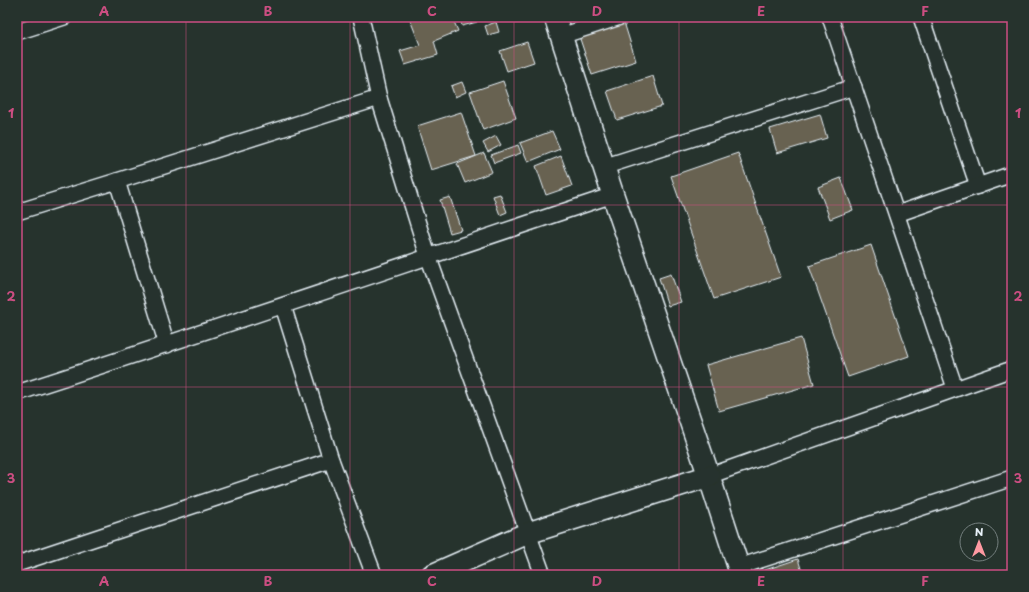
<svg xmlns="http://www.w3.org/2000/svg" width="1029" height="592" font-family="'Playpen Sans',sans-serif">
<rect width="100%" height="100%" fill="#26332d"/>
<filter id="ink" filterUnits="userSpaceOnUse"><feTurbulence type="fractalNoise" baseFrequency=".025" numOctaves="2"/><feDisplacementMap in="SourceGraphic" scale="8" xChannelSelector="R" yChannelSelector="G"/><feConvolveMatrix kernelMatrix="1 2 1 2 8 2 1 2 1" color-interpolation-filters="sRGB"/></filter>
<g filter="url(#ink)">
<g fill="#686251" stroke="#e8f1f8">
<path d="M409,17H452L458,31L434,41L438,55L405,65L400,51L420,45Z"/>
<path d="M460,17H475L477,22L462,26Z"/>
<path d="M623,19L636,61L592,75L578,33Z"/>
<path d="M496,22L499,32L488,35L485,26Z"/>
<path d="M527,42L534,62L507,71L500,51Z"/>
<path d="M653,76L662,106L617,120L607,91Z"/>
<path d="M503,81L516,118L483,130L470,92Z"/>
<path d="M462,82L466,92L455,97L451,86Z"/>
<path d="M461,112L476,156L431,170L417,126Z"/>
<path d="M820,114L827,138L777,153L770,129Z"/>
<path d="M552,131L560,149L528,162L520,143Z"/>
<path d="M496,136L501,145L488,152L483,143Z"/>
<path d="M518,145L521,153L494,163L491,155Z"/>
<path d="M484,153L492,172L465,183L457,164Z"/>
<path d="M738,153L781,277L714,299L671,176Z"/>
<path d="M561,156L572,186L546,195L536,166Z"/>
<path d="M841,178L853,210L830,219L818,187Z"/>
<path d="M500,194L507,212L500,215L493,196Z"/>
<path d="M450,197L461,230L450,233L440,200Z"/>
<path d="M871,245L909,356L848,377L809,266Z"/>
<path d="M671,274L681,302L668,306L659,278Z"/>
<path d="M801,338L814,384L719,411L706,365Z"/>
<path d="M798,559L803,575H757L756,573Z"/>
</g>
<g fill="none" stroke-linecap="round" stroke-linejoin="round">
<g stroke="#e8f1f8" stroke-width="18">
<g id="street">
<path d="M361,17L379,98L428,256L543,575"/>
<path d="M830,17L955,388"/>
<path d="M921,17L978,186"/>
<path d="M17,32L64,17"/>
<path d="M561,36L620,17"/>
<path d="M603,167L854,87"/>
<path d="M117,181L167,345"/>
<path d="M17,212L117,181L379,98"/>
<path d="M897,214L1012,174"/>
<path d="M283,306L331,460L374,575"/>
<path d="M17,393C216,329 414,261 613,195"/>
<path d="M709,476L1012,369"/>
<path d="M17,564L331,460"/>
<path d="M739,567L1012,478"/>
</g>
</g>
<g stroke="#e8f1f8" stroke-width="24">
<g id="secondary">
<path d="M555,17L613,195L709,476L741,575"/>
<path d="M432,575L528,533L709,476"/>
</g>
</g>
<use href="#street" stroke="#26332d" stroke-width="15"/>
<use href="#secondary" stroke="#26332d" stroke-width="21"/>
</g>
</g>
<path fill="none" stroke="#cc4e82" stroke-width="1" stroke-opacity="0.55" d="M186,17V575M350,17V575M514,17V575M679,17V575M843,17V575M17,205H1012M17,387H1012"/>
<rect width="1029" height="592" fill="none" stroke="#26332d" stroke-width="44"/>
<g transform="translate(979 542)"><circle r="19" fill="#26332d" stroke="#747f7e"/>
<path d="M0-3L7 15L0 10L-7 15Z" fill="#ff9aa2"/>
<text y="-6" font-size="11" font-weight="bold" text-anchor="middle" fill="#e8f1f8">N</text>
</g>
<rect x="22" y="22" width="985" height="548" fill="none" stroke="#cc4e82" stroke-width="1.5"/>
<g font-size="13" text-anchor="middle" font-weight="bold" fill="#cc4e82">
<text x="104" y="16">A</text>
<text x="268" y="16">B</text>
<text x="432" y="16">C</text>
<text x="597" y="16">D</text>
<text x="761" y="16">E</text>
<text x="925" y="16">F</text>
<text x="11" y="118">1</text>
<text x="1018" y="118">1</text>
<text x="11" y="301">2</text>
<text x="1018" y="301">2</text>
<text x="11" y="483">3</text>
<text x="1018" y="483">3</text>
<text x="104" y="586">A</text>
<text x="268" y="586">B</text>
<text x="432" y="586">C</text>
<text x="597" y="586">D</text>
<text x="761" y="586">E</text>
<text x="925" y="586">F</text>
</g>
</svg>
